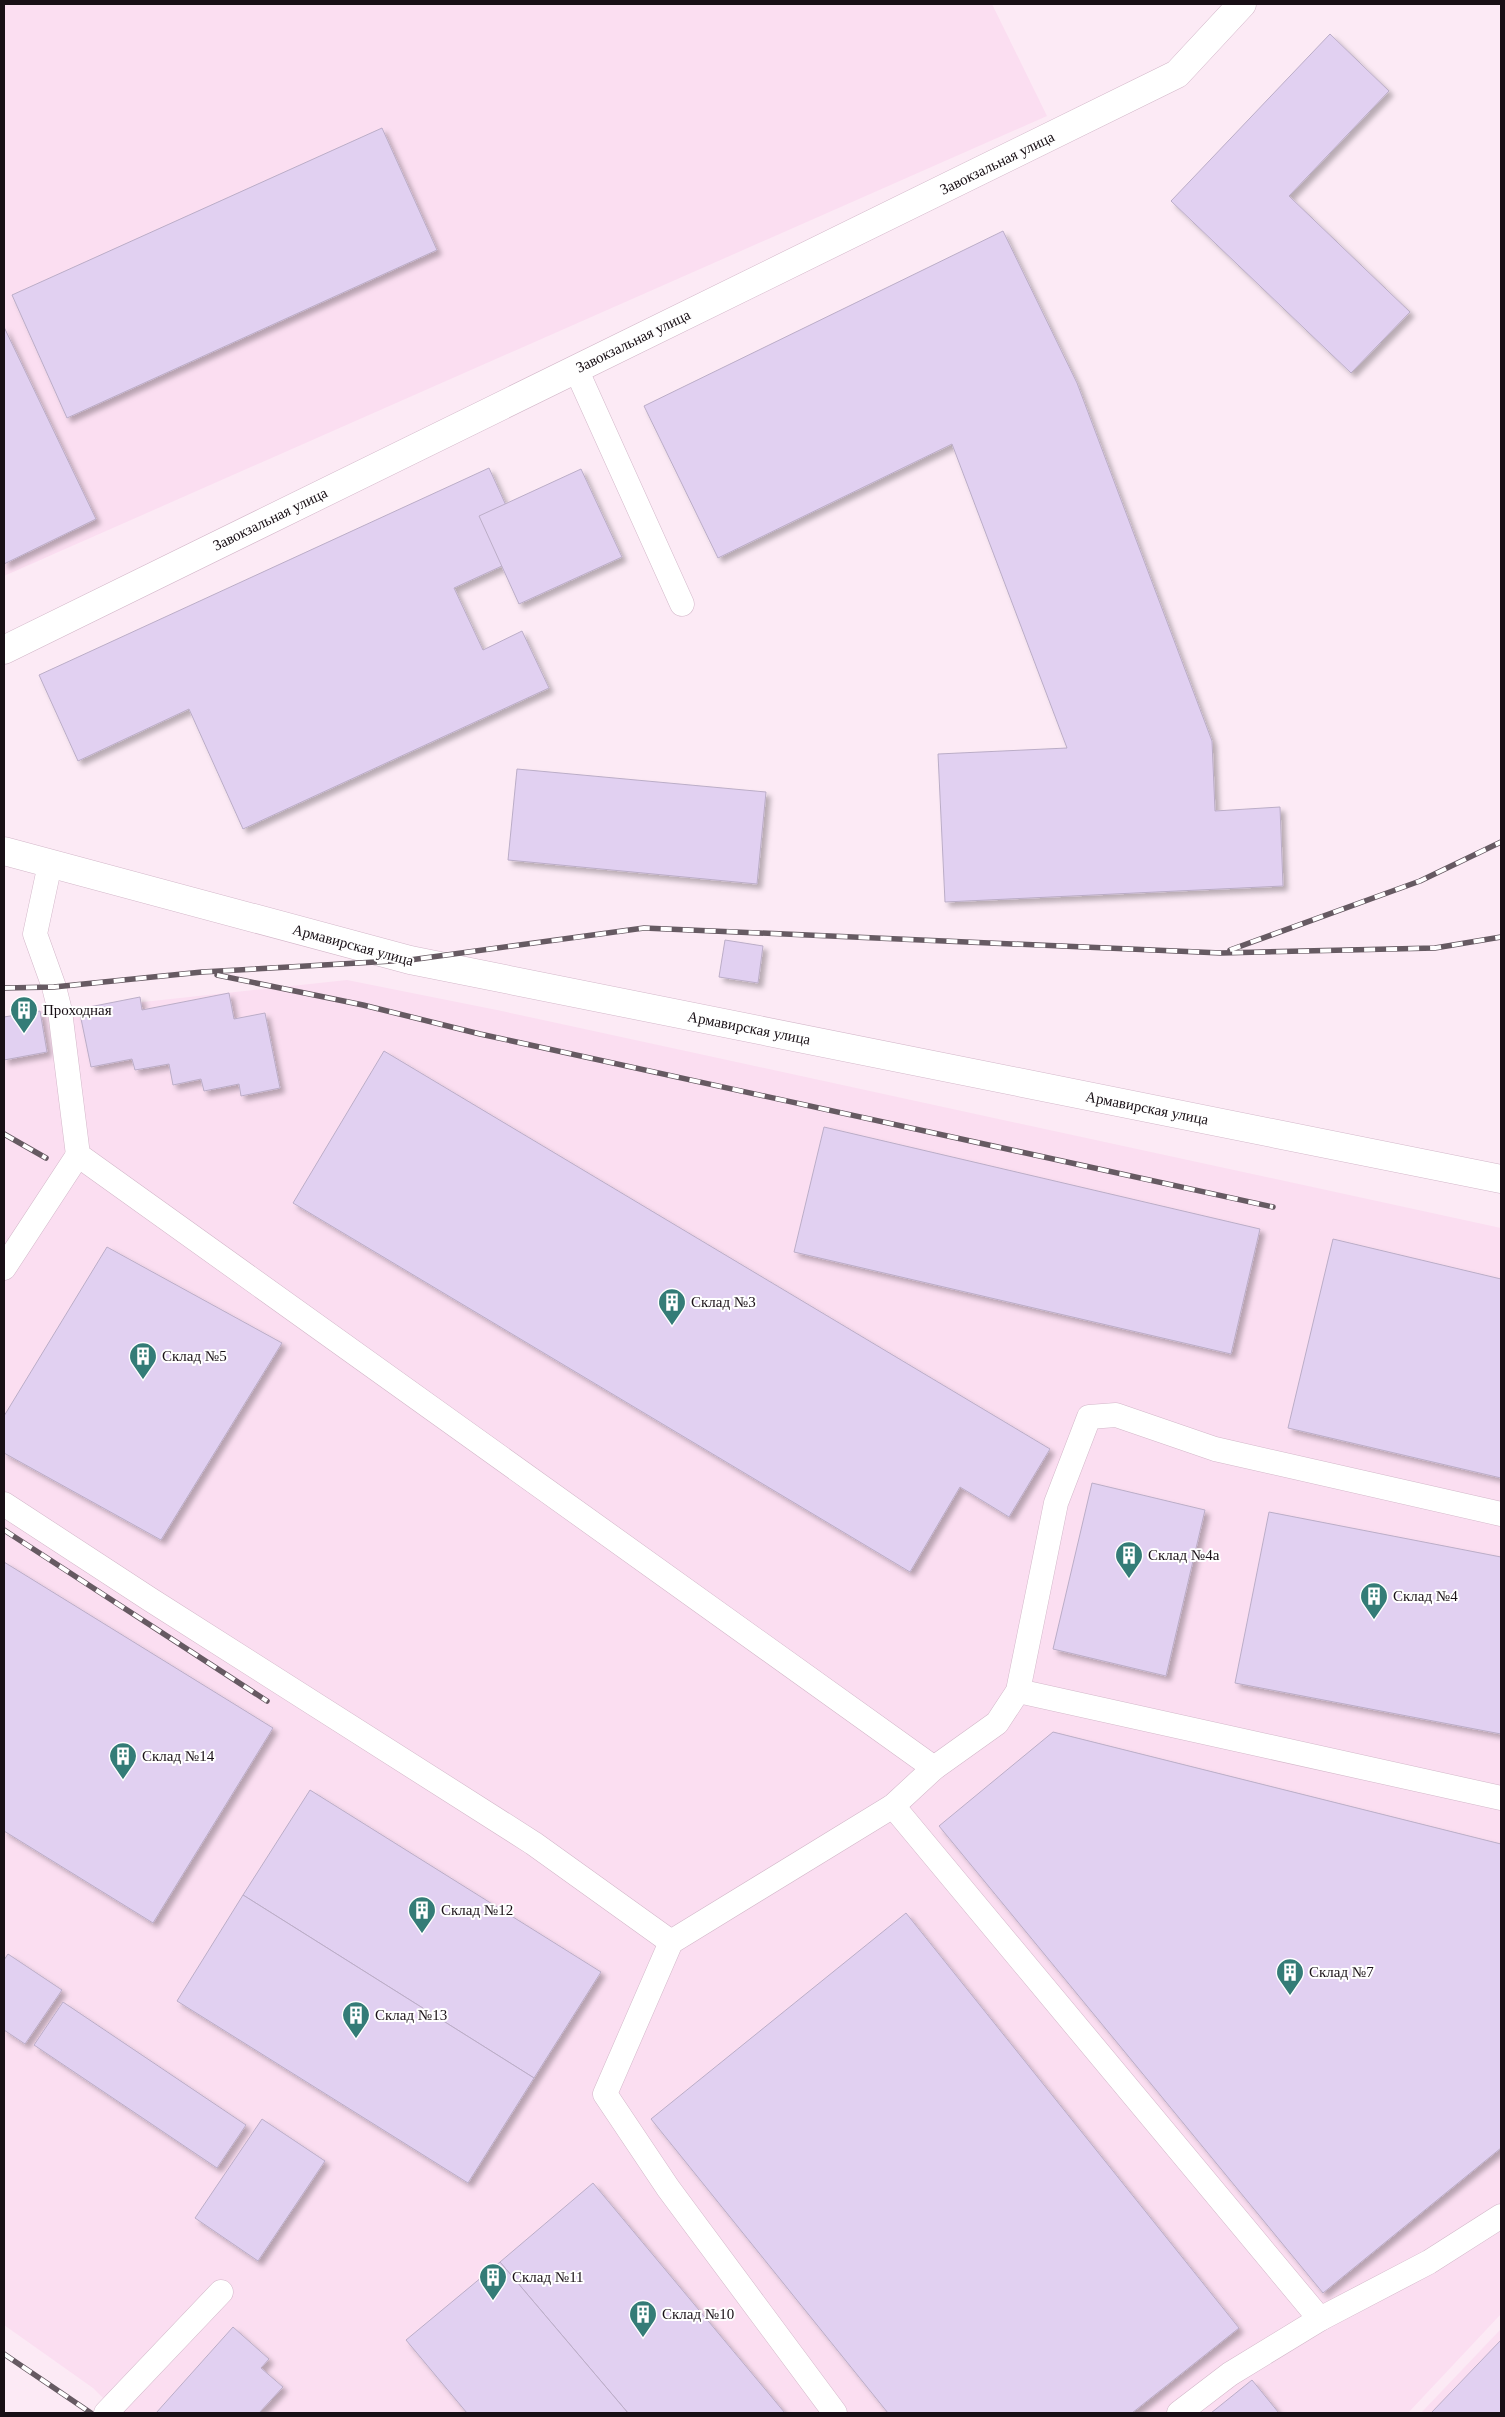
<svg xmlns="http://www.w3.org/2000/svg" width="1505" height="2417" font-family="Georgia,serif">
<defs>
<filter id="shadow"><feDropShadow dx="4.5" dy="4.5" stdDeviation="2.5" flood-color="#0004"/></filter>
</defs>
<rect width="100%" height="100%" fill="#fceaf5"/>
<g fill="#fbdef1">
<path d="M4,4H992L1047,116L4,576Z"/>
<path d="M347,980L497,1010L1501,1228V2314L1408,2413H118L93,2388L4,2325V1017L40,1011H60Z"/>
<path d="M1501,2329V2413H1421Z"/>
</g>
<g fill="#e1d0f1" stroke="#bbadc7" filter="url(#shadow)">
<path d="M1330,34L1389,91L1289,196L1410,312L1351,373L1171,201Z"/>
<path d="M382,128L437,250L67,418L12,295Z"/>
<path d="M1003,231L1077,383L1212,741L1215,811L1280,807L1283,886L945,902L938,754L1067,748L952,444L718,558L644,406Z"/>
<path d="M4,327L96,519L4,564Z"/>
<path d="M489,468L528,554L454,588L483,650L522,631L549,688L243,829L189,709L78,761L39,675Z"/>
<path d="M581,469L622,557L519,604L479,516Z"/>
<path d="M517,769L766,792L757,884L508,860Z"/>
<path d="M725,940L763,946L758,983L719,977Z"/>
<path d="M229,993L234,1019L265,1013L280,1088L241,1096L239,1084L204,1091L201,1079L173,1085L169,1064L135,1070L132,1059L91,1067L79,1009L140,997L142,1010Z"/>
<path d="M40,1011L47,1052L4,1060V1017Z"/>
<path d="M384,1051L1050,1449L1009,1517L960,1487L910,1572L293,1203Z"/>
<path d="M824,1127L1260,1229L1231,1354L794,1252Z"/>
<path d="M1333,1239L1501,1279V1478L1288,1428Z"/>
<path d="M107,1247L282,1343L161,1540L4,1453V1416Z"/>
<path d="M1092,1483L1205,1510L1166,1676L1053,1649Z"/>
<path d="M1269,1512L1501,1557V1734L1235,1683Z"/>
<path d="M4,1562L273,1728L153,1923L4,1831Z"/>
<path d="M1053,1732L1501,1844V2148L1323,2293L939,1826Z"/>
<path d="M310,1790L601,1972L534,2078L243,1895Z"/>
<path d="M243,1895L534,2078L468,2183L177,2001Z"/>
<path d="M906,1913L1239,2328L1132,2413H888L651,2119Z"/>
<path d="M8,1954L62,1990L25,2044L4,2030V1960Z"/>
<path d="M63,2002L246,2125L217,2168L34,2045Z"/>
<path d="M262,2119L325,2161L258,2261L195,2218Z"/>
<path d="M593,2183L785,2413H628L500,2262Z"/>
<path d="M500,2262L628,2413H467L406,2340Z"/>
<path d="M233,2327L269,2359L261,2368L283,2387L259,2413H156Z"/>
<path d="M1501,2340V2413H1431Z"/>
<path d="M1252,2380L1279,2413H1211Z"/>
</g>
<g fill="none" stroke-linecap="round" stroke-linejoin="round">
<g stroke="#d3b7c9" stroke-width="25">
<g id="service">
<path d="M576,369L682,604"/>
<path d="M50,864L35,934L54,987L60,1011L78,1155L934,1768"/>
<path d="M4,1268L78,1155"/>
<path d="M4,1504L151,1600L533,1843L671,1942"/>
<path d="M1018,1691L1501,1798"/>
<path d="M893,1806L1320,2319"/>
<path d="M106,2413L221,2292"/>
<path d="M835,2413L668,2188L605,2094L671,1942L893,1806L934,1768L997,1723L1018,1691L1056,1503L1089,1417L1116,1415L1215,1449L1501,1514"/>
<path d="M1179,2413L1230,2374L1320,2319L1429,2262L1501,2216"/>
</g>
</g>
<g stroke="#d3b7c9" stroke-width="29">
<path id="minor" d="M4,650L1177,74L1242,4"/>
</g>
<g stroke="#d3b7c9" stroke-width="29">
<path id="secondary" d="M4,851L410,960L1501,1179"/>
</g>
<use href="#service" stroke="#fff" stroke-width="24"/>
<use href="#minor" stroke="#fff" stroke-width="28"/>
<use href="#secondary" stroke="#fff" stroke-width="28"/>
<g stroke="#665a62" stroke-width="5.5">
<g id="rail">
<path d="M1230,950L1420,881L1501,842"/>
<path d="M217,975L363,1005L480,1034L1273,1207"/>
<path d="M4,988L54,987L202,972L410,960L644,928L1221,953L1435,948L1501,937"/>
<path d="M4,1134L46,1158"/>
<path d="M4,1530L267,1701"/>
<path d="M4,2354L91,2413"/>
</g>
</g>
<use href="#rail" stroke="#fff" stroke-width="4" stroke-dasharray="11" stroke-linecap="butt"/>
</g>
<defs>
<g id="building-pin" transform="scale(1.4375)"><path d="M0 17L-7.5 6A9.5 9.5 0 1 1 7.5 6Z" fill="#347c77" stroke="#fff"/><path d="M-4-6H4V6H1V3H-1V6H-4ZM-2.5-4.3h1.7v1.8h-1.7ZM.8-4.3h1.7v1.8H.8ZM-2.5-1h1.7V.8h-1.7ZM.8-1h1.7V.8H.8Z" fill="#fff"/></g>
</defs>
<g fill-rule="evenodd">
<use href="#building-pin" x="24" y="1010"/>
<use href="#building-pin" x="672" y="1302"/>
<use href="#building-pin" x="143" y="1356"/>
<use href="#building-pin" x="1129" y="1555"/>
<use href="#building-pin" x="1374" y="1596"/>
<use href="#building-pin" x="123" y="1756"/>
<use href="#building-pin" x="422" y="1910"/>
<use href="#building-pin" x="1290" y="1972"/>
<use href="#building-pin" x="356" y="2015"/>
<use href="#building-pin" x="493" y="2277"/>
<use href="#building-pin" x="643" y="2314"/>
</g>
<g text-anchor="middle" stroke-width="4" stroke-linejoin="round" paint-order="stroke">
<g font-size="15" fill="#180f15" stroke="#fff">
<text transform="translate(997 163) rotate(-26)" y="5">Завокзальная улица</text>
<text transform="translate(633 341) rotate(-26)" y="5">Завокзальная улица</text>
<text transform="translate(270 519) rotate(-26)" y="5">Завокзальная улица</text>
<text transform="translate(353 945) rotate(15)" y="5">Армавирская улица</text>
<text transform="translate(749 1028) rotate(11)" y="5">Армавирская улица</text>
<text transform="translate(1147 1108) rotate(11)" y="5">Армавирская улица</text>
</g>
<g font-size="15" fill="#180f15" stroke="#fff" text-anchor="start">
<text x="43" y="1015">Проходная</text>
<text x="691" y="1307">Склад №3</text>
<text x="162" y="1361">Склад №5</text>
<text x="1148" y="1560">Склад №4а</text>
<text x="1393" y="1601">Склад №4</text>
<text x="142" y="1761">Склад №14</text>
<text x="441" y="1915">Склад №12</text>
<text x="1309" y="1977">Склад №7</text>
<text x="375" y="2020">Склад №13</text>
<text x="512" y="2282">Склад №11</text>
<text x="662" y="2319">Склад №10</text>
</g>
</g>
<rect width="1505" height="2417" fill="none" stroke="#180f15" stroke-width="10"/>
</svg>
